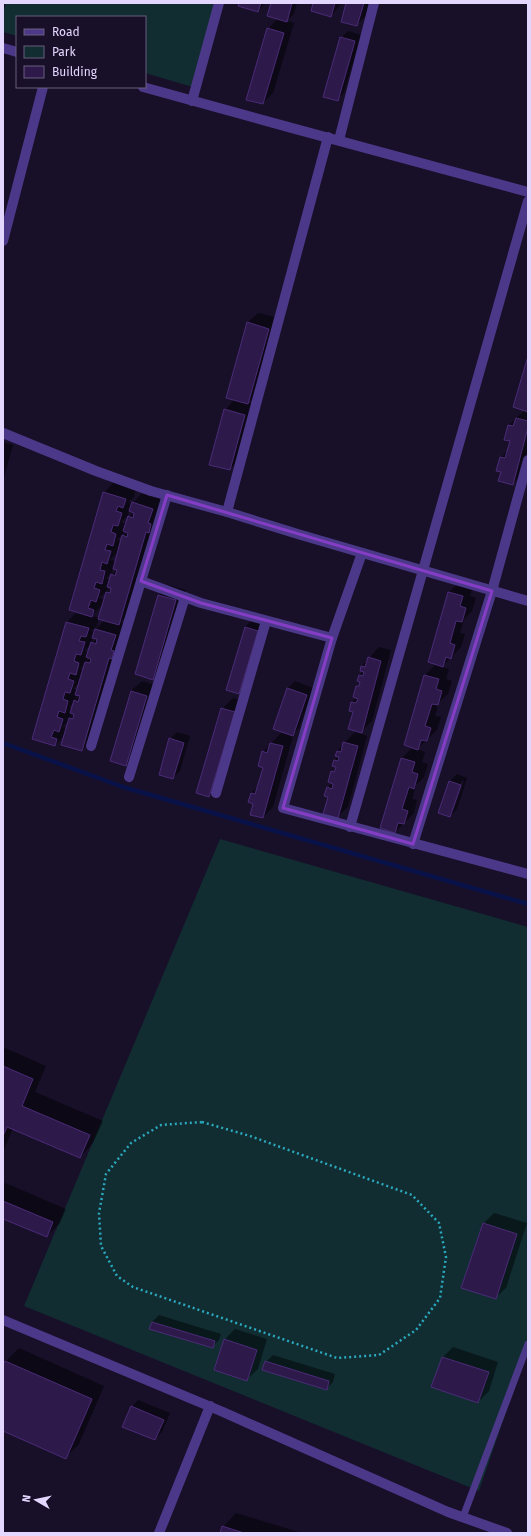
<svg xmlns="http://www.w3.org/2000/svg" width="531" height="1536" font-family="'Fira Sans',sans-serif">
<rect width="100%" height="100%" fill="#180f28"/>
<g fill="#112d32">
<path d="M6,3H220L196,88L145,73V17H17V36L3,32V13Z"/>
<path d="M220,839L528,927V1347L479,1491L24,1306Z"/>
</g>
<g fill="#0007" fill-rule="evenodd">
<path d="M240,3H265L258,11Z"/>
<path d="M272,3H297L294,14L286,21L294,23L273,93L263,103L268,29L278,18Z"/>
<path d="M314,3H342L331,16Z"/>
<path d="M347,3H370L367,15L356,25Z"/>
<path d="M348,31L361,35L344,93L337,100L341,38Z"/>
<path d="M258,313L279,318L259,392L248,403L255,404L240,459L230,469L225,410L235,399L247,323Z"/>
<path d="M528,360V454L523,474L512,484L502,471L501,458L508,450L511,441L509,425L525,410Z"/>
<path d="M3,442L13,445L3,481Z"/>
<path d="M114,482L136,488L134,497L128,502L133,503L143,492L163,498L129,613L120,623L126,624L92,739L82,750L65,735L55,745L33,739L67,622L77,612L104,493ZM129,510L134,512L129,517L127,524L121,522L128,515ZM124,530L127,532L123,536L121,541L117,540L123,534ZM119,551L116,561L110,560ZM113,568L117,569L112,575L110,580L106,578L112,572ZM108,586L112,587L107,592L105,600L99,598L107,591ZM103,604L99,618L92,616ZM99,618L105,620L96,629L95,632L91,631L97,626ZM93,637L97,638L92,643ZM91,644L89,652L84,651ZM88,657L90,658L86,662ZM86,663L84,670L80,669ZM80,682L78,690L73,689ZM77,694L80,695L75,700ZM74,702L72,708L69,707ZM72,713H75L70,718ZM69,721L67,728L62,727Z"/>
<path d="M460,582L473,586L470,596L476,598L472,611L464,619L460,633L465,634L461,647L442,667L449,669L446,679L452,681L448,694L439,702L435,716L441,717L437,730L417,749L425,752L422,762L428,764L424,777L416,785L412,799L417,800L414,813L395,832L381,828L402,758L413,747L405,745L425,675L436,664L429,662L449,592Z"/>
<path d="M169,585L186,590L163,668L153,679L136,674L159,595Z"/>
<path d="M252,620L264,624L246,685L239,692L245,627Z"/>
<path d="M379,647L391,650L372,721L361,732L352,702L357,697V686L362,681L360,675L364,671L361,670L362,666Z"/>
<path d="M142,681L156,685L137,754L126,765L131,691Z"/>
<path d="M295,681L313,688L299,728L291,736H293L273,807L263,817L255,803L251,793L259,786L264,767L263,752L281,733L286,734L287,733L274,728L288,688Z"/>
<path d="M233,698L245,702L220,786L209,796L222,709Z"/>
<path d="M177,732L190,736L180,771L173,778L170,739Z"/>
<path d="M355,732L367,736L348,807L337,817L329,796L327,788L333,783L332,771L337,766L335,760L339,756L337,751Z"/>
<path d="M457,774L467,778L457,809L450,816V781ZM462,780L464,781L454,809H452Z"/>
<path d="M3,1047L46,1066L35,1092L103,1121L93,1143L80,1157L13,1128L3,1152Z"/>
<path d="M3,1182L66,1209L60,1223L47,1236L3,1218Z"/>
<path d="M494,1213L527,1223L506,1288L495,1298L462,1287L484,1223Z"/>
<path d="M159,1315L221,1334L219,1340L212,1347L151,1328L152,1322Z"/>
<path d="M235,1329L267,1339L258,1369L247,1379L224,1340Z"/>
<path d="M453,1347L498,1362L489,1391L478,1402L443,1357Z"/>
<path d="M19,1348L104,1386L79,1444L66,1457L3,1430V1367L5,1362Z"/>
<path d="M273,1355L335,1374L333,1382L326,1389L266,1362Z"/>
<path d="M138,1400L170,1413L162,1432L155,1439L132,1407Z"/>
<path d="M236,1513L302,1533H221L223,1527Z"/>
</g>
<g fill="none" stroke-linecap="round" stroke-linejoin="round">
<path stroke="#081248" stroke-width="4.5" d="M3,743L123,787L528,904"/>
</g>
<g fill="#2e1a4a" stroke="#4a2b77">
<path d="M239,3H261L258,12L238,6Z"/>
<path d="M271,3H292L287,22L267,16Z"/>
<path d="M313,3H335L331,17L311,11Z"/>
<path d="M346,3H364L357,26L341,22Z"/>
<path d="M267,28L284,33L263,104L246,100Z"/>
<path d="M340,37L355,41L338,101L323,97Z"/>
<path d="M247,322L269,329L248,404L226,398Z"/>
<path d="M528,356V412L513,407Z"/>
<path d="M224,409L245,415L230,470L209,465Z"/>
<path d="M516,418L528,421V427L513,485L498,481L501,472L496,471L500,457L505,458L510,441L504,440L508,425L513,426Z"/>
<path d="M103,492L126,499L123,508L118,506L116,511L122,513L118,526L113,525L111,532L116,534L113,546L107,544L105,550L111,551L107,564L102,562L100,570L105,571L102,584L96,582L94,588L100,590L96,602L91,600L88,608L94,610L92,617L69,610Z"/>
<path d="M132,502L153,509L148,523L151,524L149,533L146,532L119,625L98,619L106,592L110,593L111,588L107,587L111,574L115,576L117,570L113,569L122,535L127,537L128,533L123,531L128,516L133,518L134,513L129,511Z"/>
<path d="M448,592L463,596L460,606L466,608L462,622L456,621L450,643L455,645L451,659L446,657L443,667L428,662Z"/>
<path d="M158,595L176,600L153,680L135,674Z"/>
<path d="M66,622L89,628L86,637L81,636L79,641L85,642L81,655L76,654L74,661L79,663L76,675L70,673L68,679L74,681L70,693L65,692L63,699L68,701L65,713L59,711L57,717L63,719L59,732L54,730L51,737L57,739L55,746L32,739Z"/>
<path d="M245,627L258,631L239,694L226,690Z"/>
<path d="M95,629L116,635L111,650L114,651L112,659L109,658L82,751L61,745L69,718L73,719L74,714L70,713L74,700L78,702L80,696L75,695L85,662L90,663L91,659L86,657L91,642L96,644L97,639L92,638Z"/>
<path d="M368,657L381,661L362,733L348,729L353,712L349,711L351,702L356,703L358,699L353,697L356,686H359L360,682L357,681L359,675L363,676L364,672L360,671L361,666L365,667Z"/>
<path d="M424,675L439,679L436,689L442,691L438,705L432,704L425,726L431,728L427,741L421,740L418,750L404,745Z"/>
<path d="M287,688L307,695L293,736L273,729Z"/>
<path d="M131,691L147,696L126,766L110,761Z"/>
<path d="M221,708L235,712L209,797L196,793Z"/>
<path d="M169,738L184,743L173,779L159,775Z"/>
<path d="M343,742L358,746L338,818L323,814L328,797L324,796L327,787L332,789L333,784L328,782L331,771L334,772L336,767L332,766L334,760L338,761L339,757L335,756L337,751L341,752Z"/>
<path d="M270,743L283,746L263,818L250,815L253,804L248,802L251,793L255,794L263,768L258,766L262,751L267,753Z"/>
<path d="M401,758L415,762L412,772L418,774L414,789L409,787L402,809L408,811L404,824L398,823L395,833L380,828Z"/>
<path d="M449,781L461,785L450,817L438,813Z"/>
<path d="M3,1066L33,1079L22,1106L90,1135L80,1158L7,1127L3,1136Z"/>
<path d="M3,1201L53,1222L47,1237L3,1219Z"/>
<path d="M483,1223L517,1234L496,1299L461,1288Z"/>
<path d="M152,1322L215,1341L213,1348L149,1329Z"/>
<path d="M224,1339L257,1350L247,1381L214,1370Z"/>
<path d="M442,1357L489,1372L478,1403L431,1387Z"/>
<path d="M5,1361L92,1399L66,1459L3,1431V1365Z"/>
<path d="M265,1361L329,1381L327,1390L262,1370Z"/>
<path d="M131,1406L164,1420L155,1440L122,1427Z"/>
<path d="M222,1526L244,1533H220Z"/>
</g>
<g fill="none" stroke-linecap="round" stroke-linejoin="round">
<path stroke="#2ba9be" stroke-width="2.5" stroke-dasharray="2 3" stroke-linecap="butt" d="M202,1122L250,1136L412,1195L439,1223L446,1257L440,1298L416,1330L379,1355L337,1358L133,1287L117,1276L101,1246L99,1213L106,1174L131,1143L161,1125Z"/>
<path stroke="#4c3889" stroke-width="7" d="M463,1517L528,1344"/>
<g stroke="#4c3889" stroke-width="10">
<path d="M3,48L17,52"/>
<path d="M143,87C271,123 400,157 528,192"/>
<path d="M192,101L219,3"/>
<path d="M339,140L374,3"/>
<path d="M3,241L43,87"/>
<path d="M3,433L96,471L151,491L227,512L301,535L528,601"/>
<path d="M167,495L141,581L201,603L332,638"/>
<path d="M227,512L328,137"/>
<path d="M362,553L332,638L283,808L528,874"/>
<path d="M91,746L141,581"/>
<path d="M129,777L185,597"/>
<path d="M216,793L266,621"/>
<path d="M350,827L528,201"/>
<path d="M413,844L492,591L528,460"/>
<path d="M159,1533L210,1406"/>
</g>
<path stroke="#4c3889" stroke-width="10" d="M3,1320L223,1412L448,1512L507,1533"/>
</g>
<path fill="none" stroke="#853dc5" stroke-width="3" stroke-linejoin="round" d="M167,495L492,591L413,844L283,808L332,638L201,603L141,581Z"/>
<rect width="531" height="1536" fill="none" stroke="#e3d6ff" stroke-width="8"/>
<rect x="16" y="16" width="130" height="72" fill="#180f28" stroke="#695f7e"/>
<rect x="24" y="29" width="20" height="6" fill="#4c3889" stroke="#695f7e"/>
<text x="52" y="36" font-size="12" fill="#e3d6ff">Road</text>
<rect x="24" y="46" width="20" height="12" fill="#112d32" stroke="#695f7e"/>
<text x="52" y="56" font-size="12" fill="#e3d6ff">Park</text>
<rect x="24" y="66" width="20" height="12" fill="#2e1a4a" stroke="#695f7e"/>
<text x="52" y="76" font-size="12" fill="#e3d6ff">Building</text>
<g transform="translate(36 1500) rotate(279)" stroke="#180f28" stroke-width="3" paint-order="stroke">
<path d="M0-3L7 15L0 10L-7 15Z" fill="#e3d6ff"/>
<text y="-6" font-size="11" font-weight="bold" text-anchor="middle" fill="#e3d6ff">N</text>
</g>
</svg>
